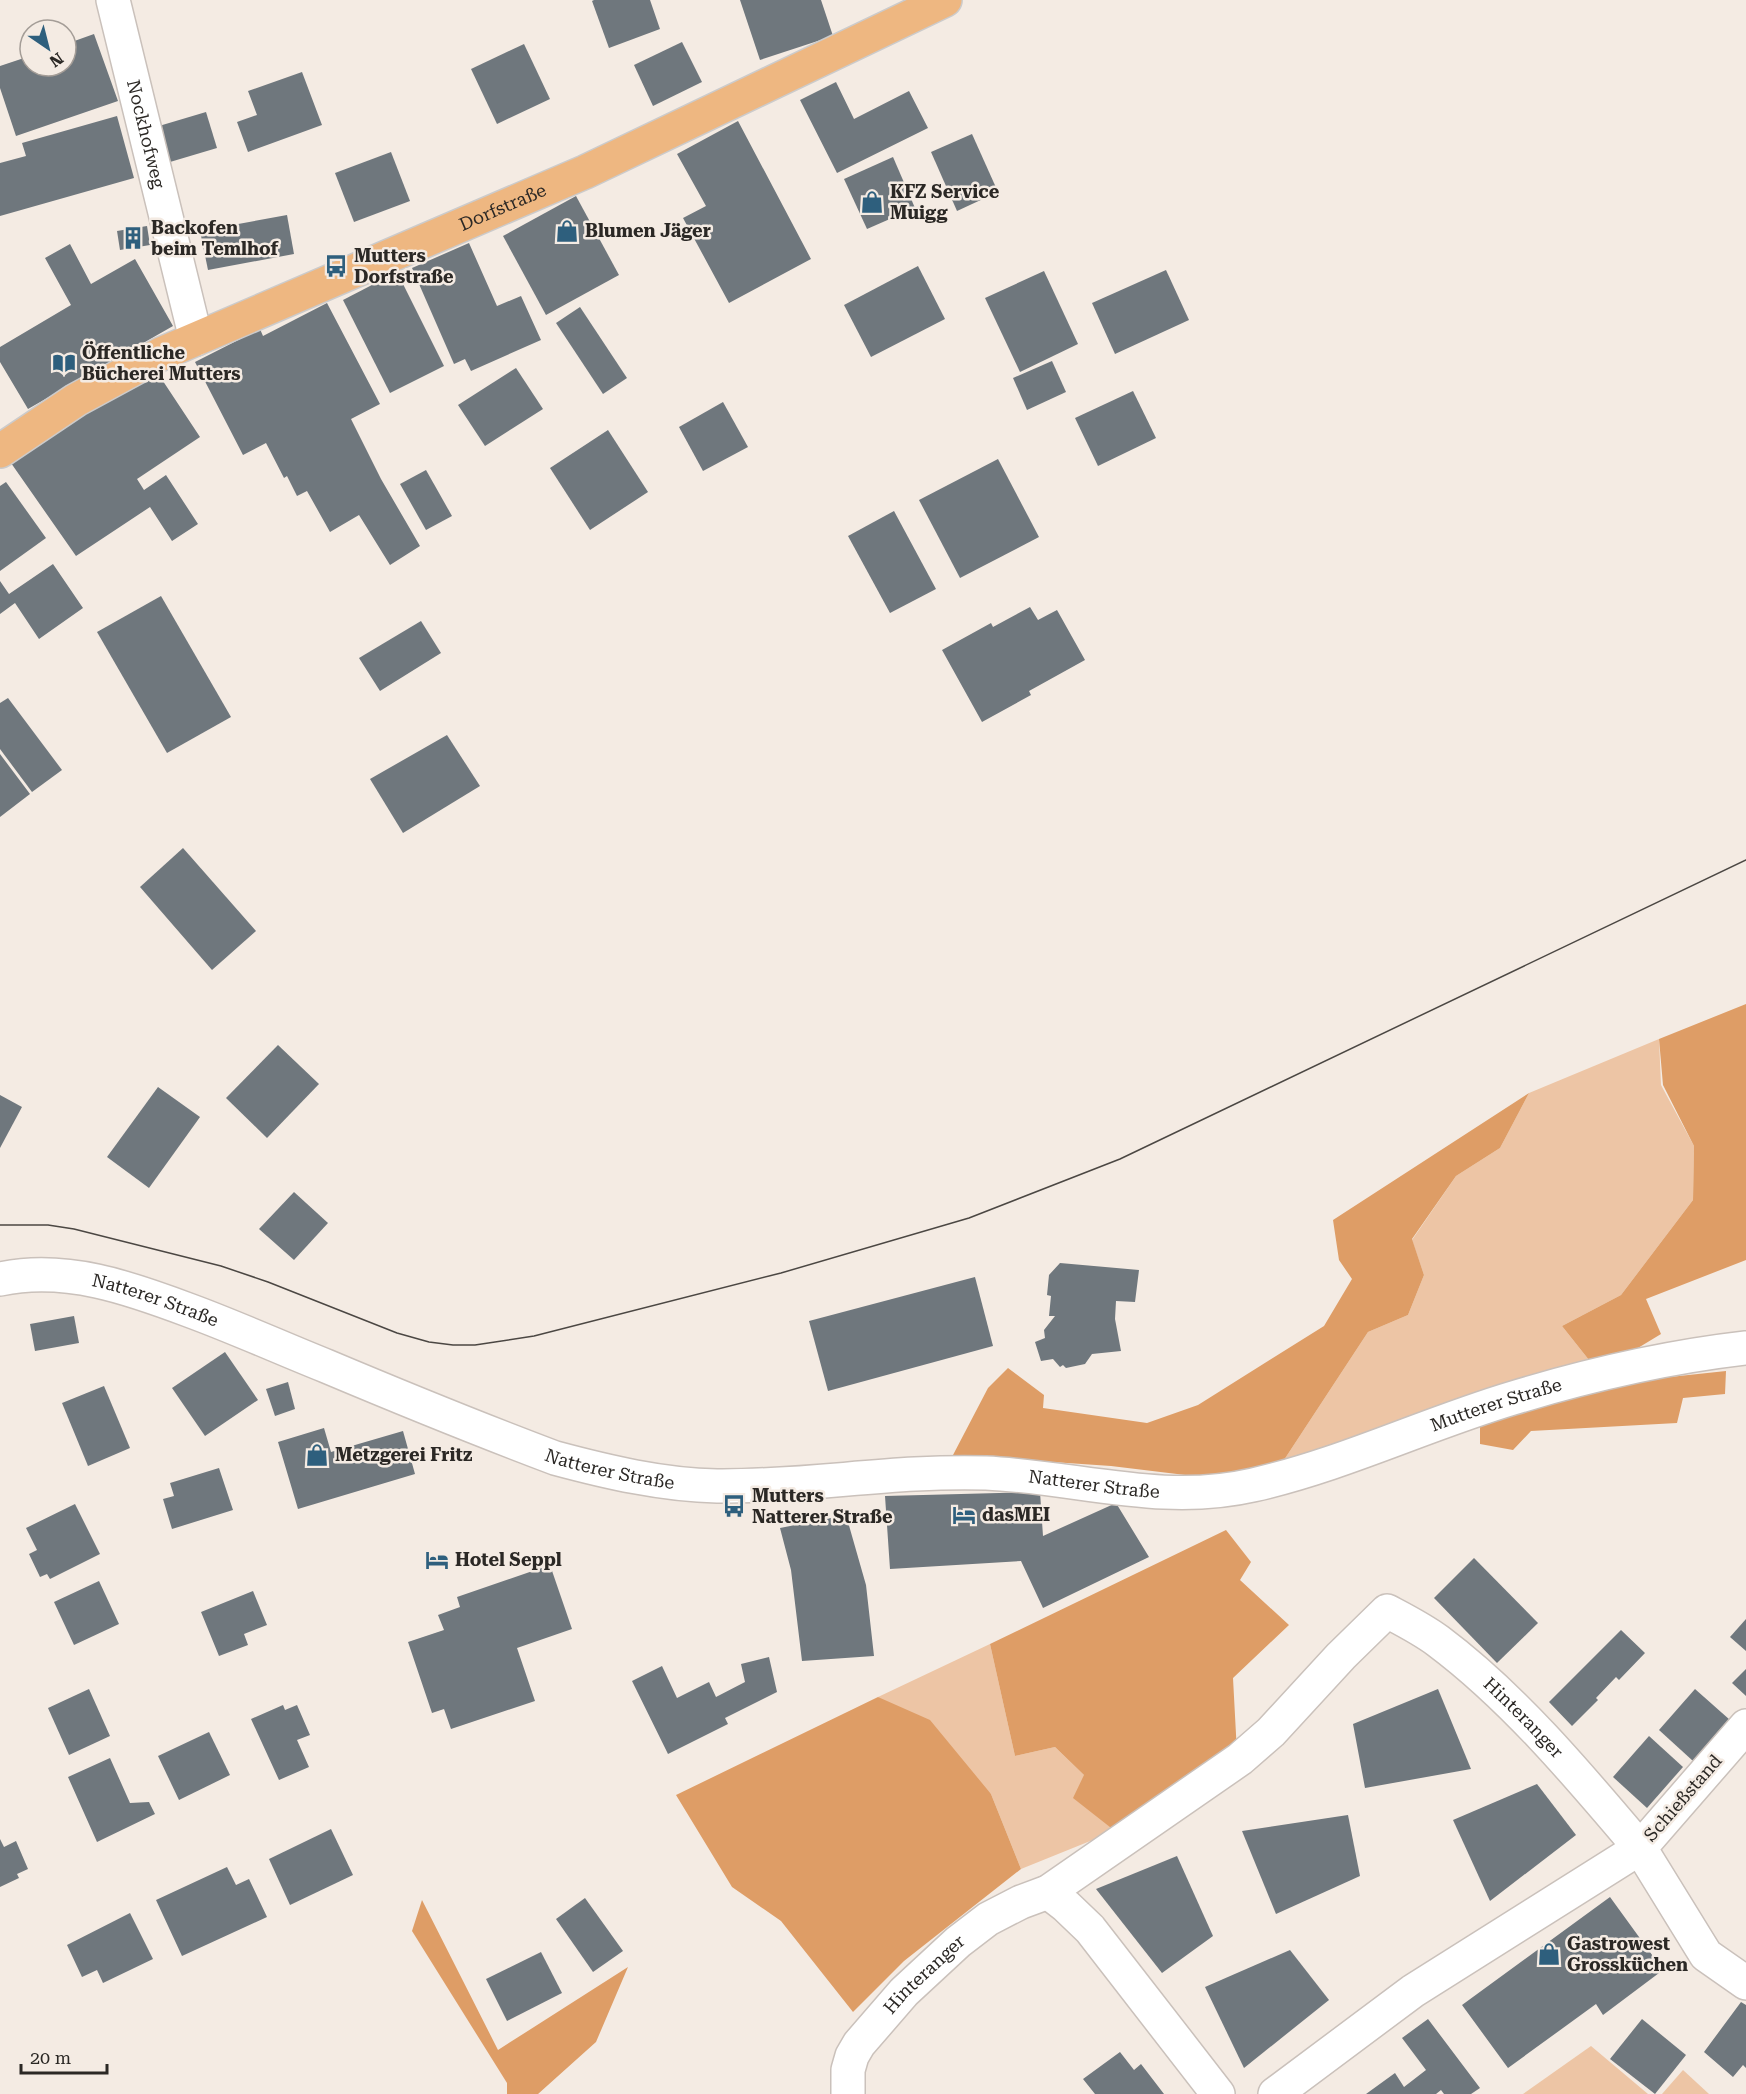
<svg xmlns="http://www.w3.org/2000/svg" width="1746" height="2094" font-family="'Roboto Serif',serif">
<rect width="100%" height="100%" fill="#f4ebe3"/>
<g fill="#edc5a5">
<path d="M1659,1039L1661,1085L1694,1146L1693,1200L1621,1295L1562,1326L1589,1360L1522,1378L1282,1463L1368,1332L1408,1315L1424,1275L1412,1240L1456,1176L1500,1148L1529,1093Z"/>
<path d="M990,1644L1015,1756L1055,1747L1084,1775L1115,1831L1021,1869L991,1794L878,1697Z"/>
<path d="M1591,2046L1648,2094H1523Z"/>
<path d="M1683,2070L1709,2094H1662Z"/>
</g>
<g fill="#de9d66">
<path d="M1746,1004V1260L1646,1299L1661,1334L1628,1354L1589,1360L1562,1326L1621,1295L1693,1200L1694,1146L1663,1085L1659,1039Z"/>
<path d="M1529,1093L1500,1148L1456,1176L1412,1239L1424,1275L1408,1315L1368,1332L1282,1463L1210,1478L1111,1466L953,1455L988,1388L1008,1368L1044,1395L1043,1408L1147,1423L1198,1405L1324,1326L1352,1279L1339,1260L1333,1220Z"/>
<path d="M1726,1371L1725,1394L1683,1398L1677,1423L1531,1431L1513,1450L1480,1444V1423L1623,1382Z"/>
<path d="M1226,1530L1251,1562L1240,1580L1289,1625L1233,1678L1237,1753L1115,1831L1073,1798L1084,1775L1055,1747L1015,1756L990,1644Z"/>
<path d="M878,1697L930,1720L991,1794L1021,1869L904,1961L853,2012L781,1921L732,1887L676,1795Z"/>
<path d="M422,1900L498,2050L628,1967L596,2042L538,2094H507V2083L412,1931Z"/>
</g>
<g fill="#6f777d">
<path d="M594,0H650L660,29L609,48L592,1Z"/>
<path d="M740,0H821L833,36L760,60Z"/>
<path d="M94,34L118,101L16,136L0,88V66L30,56V66H66V44Z"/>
<path d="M682,42L702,82L653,106L634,65Z"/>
<path d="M524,44L550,99L497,124L471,69Z"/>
<path d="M302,72L322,125L248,152L237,122L257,115L248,91Z"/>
<path d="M836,82L854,119L909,91L928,128L837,173L800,100Z"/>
<path d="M206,112L217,148L170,162L159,126Z"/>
<path d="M117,116L134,178L0,216V163L26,156L22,143Z"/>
<path d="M738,121L811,259L729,303L683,218L706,206L677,154Z"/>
<path d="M972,134L998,192L957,211L931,152Z"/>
<path d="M391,152L410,201L354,222L335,173Z"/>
<path d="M893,157L915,208L867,229L844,179Z"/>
<path d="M576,196L619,275L546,315L503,236Z"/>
<path d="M287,215L294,254L208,270L200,231Z"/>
<path d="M147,226L150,245L120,250L117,231Z"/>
<path d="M469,243L497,306L521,296L541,340L471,371L465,359L454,364L412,268Z"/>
<path d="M70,244L91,284L135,259L173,326L28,409L0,362V347L71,305L45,258Z"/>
<path d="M918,266L945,319L871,357L844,305Z"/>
<path d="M1166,270L1189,320L1115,354L1092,303Z"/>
<path d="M1044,271L1078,344L1020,372L985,298Z"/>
<path d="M397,272L444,366L390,393L343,300Z"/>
<path d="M327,303L380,404L351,419L381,479L420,546L390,565L359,515L330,532L307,491L297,496L287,476L284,478L266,443L243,455L195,362L260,329L263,336Z"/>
<path d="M580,307L627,378L603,394L556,323Z"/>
<path d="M1052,361L1066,392L1027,410L1013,378Z"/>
<path d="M516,368L543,409L485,446L458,405Z"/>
<path d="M155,369L200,437L137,479L144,490L166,475L198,524L172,541L150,507L76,556L11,463Z"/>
<path d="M1133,391L1156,438L1098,466L1075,418Z"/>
<path d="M723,402L748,447L703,471L679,427Z"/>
<path d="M608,430L648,492L590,530L550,468Z"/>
<path d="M998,459L1039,537L960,578L919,500Z"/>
<path d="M426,470L452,516L426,530L400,484Z"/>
<path d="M6,482L46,538L0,571V486Z"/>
<path d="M894,511L936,589L890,613L848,536Z"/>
<path d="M53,564L83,608L39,639L15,603L0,614V581L9,594Z"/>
<path d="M161,596L231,717L167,753L97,632Z"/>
<path d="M1030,607L1038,620L1057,610L1085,660L1029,691L1031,695L982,722L942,650L991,623L993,627Z"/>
<path d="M421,621L441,653L380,691L359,658Z"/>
<path d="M8,698L62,770L32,792L0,749V703Z"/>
<path d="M447,735L480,786L403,833L370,779Z"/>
<path d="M0,754L30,794L0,817Z"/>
<path d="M183,848L256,931L212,970L140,887Z"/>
<path d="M278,1045L319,1084L267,1138L226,1098Z"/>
<path d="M158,1087L200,1117L149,1188L107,1157Z"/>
<path d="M0,1095L22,1107L0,1148Z"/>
<path d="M294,1192L328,1223L294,1260L259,1229Z"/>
<path d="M1060,1263L1139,1270L1135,1302L1116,1301L1115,1319L1121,1351L1092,1354L1085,1364L1066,1368L1063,1365L1060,1367L1053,1359L1041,1361L1035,1342L1045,1338L1044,1330L1055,1316H1049L1051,1296L1047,1295L1049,1275Z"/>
<path d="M975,1277L993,1346L828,1391L809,1321Z"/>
<path d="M74,1316L79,1343L35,1351L30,1324Z"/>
<path d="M225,1352L258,1400L205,1436L172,1388Z"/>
<path d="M288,1382L295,1409L275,1416L266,1389Z"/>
<path d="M104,1386L130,1448L88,1466L62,1403Z"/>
<path d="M324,1428L331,1452L403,1431L415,1474L298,1509L278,1442Z"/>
<path d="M219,1468L233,1510L172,1529L163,1499L174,1496L170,1483Z"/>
<path d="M1040,1492L1043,1536L1116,1503L1149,1557L1043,1608L1021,1561L890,1569L885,1496Z"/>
<path d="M75,1504L100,1554L50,1579L47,1574L40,1577L29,1554L37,1550L26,1528Z"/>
<path d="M846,1515L866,1585L874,1656L802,1661L791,1570L780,1528Z"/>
<path d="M1474,1558L1538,1623L1497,1663L1434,1598Z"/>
<path d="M550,1565L572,1629L517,1648L535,1701L451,1729L444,1709L432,1713L408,1642L444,1630L438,1615L460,1607L457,1597Z"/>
<path d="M99,1581L119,1624L74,1645L54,1602Z"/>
<path d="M253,1591L267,1625L244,1634L248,1645L219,1656L201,1612Z"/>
<path d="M1746,1619V1651L1730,1637Z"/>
<path d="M1621,1630L1645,1653L1619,1680L1616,1677L1596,1698L1598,1700L1572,1726L1549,1702Z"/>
<path d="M769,1657L777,1692L725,1718L728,1724L668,1754L632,1681L662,1666L677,1698L709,1682L716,1697L745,1682L741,1664Z"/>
<path d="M1746,1669V1696L1732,1683Z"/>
<path d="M89,1689L110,1736L69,1755L48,1708Z"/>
<path d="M1438,1689L1471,1769L1365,1788L1353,1724Z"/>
<path d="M1695,1689L1730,1720L1693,1761L1659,1730Z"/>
<path d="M283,1705L285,1710L297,1705L310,1735L297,1740L309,1767L279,1780L251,1719Z"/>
<path d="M209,1732L230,1775L179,1800L158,1756Z"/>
<path d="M1649,1736L1683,1767L1647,1808L1613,1777Z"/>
<path d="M110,1758L130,1803L149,1802L155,1814L97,1842L68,1777Z"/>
<path d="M1537,1784L1576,1835L1490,1901L1453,1820Z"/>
<path d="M1348,1815L1360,1876L1276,1914L1242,1831Z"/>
<path d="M331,1829L353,1875L290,1905L269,1859Z"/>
<path d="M0,1839L4,1847L16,1841L28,1869L17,1874L19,1878L0,1887Z"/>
<path d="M1177,1856L1213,1936L1162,1973L1096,1889Z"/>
<path d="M227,1867L236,1885L249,1879L267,1917L182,1956L156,1900Z"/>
<path d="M1610,1897L1663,1970L1603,2015L1596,2004L1508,2068L1462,2005Z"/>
<path d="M585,1898L623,1951L593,1972L556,1919Z"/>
<path d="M130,1913L153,1959L103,1983L97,1970L82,1977L67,1945Z"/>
<path d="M1290,1950L1329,2000L1244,2068L1205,1987Z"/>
<path d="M541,1952L562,1993L507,2021L486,1979Z"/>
<path d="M1741,2002L1746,2005V2068L1743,2065L1733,2077L1704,2052Z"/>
<path d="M1428,2019L1480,2088L1471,2094H1444L1441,2090L1436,2094H1366L1395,2073L1404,2087L1426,2070L1402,2038Z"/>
<path d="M1642,2019L1686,2055L1655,2094L1610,2059Z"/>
<path d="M1120,2052L1134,2070L1141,2064L1164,2094H1095L1083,2079Z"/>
</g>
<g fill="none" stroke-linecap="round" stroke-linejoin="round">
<g stroke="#cac1bb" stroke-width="36">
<g id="minor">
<path id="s1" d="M113,0L196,339"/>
<path id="s2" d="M0,1279C66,1265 130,1288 191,1311C237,1328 281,1348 326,1366C402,1398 478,1429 555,1458C607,1472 663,1485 717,1486C807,1487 896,1470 986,1473C1077,1477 1162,1506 1253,1485C1342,1465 1426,1424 1513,1398C1589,1375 1667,1357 1746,1348"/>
<path d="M1746,1726L1640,1848L1706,1955L1746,1983"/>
<path d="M1048,1892L1066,1906L1090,1929L1218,2094"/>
<path id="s3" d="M848,2094V2070L852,2056L859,2044L904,1992L958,1942L988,1919L1021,1902L1048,1892L1240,1759L1271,1732L1341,1656L1387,1611C1404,1620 1422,1629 1438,1641C1513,1697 1580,1777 1640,1848L1413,1991L1275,2094"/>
</g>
</g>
<g stroke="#cccbcb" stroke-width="36">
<g id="major">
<path id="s4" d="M0,451L76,400L161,354L585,172L945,0"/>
</g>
</g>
<use href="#minor" stroke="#fff" stroke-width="33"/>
<use href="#major" stroke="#eeb781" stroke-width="33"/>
<path stroke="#4b4743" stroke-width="1.5" d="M0,1225H48L74,1229L221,1266L268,1282L397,1333L429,1342L453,1345H475L534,1336L781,1273L969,1218L1120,1159L1746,860"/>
</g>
<defs>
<g id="shop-bare" transform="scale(1.8)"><path d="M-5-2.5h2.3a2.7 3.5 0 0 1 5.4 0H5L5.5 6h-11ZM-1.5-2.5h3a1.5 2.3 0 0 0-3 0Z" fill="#2e5f7d" stroke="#f4ebe3" stroke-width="2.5" paint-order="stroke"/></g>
<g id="building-bare" transform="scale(1.8)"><path d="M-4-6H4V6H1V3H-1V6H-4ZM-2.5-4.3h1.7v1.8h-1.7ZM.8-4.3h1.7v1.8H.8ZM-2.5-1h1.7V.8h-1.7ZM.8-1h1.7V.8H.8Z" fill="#2e5f7d" stroke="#f4ebe3" stroke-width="2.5" paint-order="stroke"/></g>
<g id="bus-bare" transform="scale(1.8)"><path d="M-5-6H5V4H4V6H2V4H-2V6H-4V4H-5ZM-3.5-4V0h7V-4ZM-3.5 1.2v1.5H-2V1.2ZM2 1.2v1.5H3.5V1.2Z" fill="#2e5f7d" stroke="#f4ebe3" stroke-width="2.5" paint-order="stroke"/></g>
<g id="library-bare" transform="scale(1.8)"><path d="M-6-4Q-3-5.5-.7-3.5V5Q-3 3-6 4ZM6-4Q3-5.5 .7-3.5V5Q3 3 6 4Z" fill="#2e5f7d" stroke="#f4ebe3" stroke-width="2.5" paint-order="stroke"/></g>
<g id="hotel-bare" transform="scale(1.8)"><path d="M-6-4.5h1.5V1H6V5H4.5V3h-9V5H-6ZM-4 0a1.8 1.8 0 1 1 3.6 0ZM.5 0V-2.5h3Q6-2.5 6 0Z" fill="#2e5f7d" stroke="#f4ebe3" stroke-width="2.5" paint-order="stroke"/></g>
</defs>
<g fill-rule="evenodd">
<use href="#shop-bare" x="872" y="202"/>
<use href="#shop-bare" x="567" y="231"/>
<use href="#building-bare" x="133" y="238"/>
<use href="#bus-bare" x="336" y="266"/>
<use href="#library-bare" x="64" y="363"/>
<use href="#shop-bare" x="317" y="1455"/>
<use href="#bus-bare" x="734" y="1506"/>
<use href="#hotel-bare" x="964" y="1515"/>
<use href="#hotel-bare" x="437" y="1560"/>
<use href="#shop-bare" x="1549" y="1954"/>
</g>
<g text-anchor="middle" stroke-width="5" stroke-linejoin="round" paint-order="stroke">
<g font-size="18" fill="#2b2825" stroke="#f4ebe3">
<text dy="6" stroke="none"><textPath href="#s1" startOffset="138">Nockhofweg</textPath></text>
<text dy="6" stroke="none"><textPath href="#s4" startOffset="560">Dorfstraße</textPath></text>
<text dy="6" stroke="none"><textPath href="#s2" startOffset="159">Natterer Straße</textPath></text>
<text dy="6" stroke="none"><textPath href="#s2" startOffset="1548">Mutterer Straße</textPath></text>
<text dy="6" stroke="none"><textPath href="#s2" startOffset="645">Natterer Straße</textPath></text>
<text dy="6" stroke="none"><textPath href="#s2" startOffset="1132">Natterer Straße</textPath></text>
<text dy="6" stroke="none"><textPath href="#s3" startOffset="915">Hinteranger</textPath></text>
<text transform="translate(1683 1798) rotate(-49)" y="6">Schießstand</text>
<text dy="6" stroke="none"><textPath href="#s3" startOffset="148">Hinteranger</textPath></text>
</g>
<g font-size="18" font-weight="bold" fill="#2b2825" stroke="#f4ebe3" text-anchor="start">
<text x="890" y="198">KFZ Service<tspan x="890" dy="21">Muigg</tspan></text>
<text x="151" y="234">Backofen<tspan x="151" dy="21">beim Temlhof</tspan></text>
<text x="585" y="237">Blumen Jäger</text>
<text x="354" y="262">Mutters<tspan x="354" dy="21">Dorfstraße</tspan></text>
<text x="82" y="359">Öffentliche<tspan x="82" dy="21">Bücherei Mutters</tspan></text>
<text x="335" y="1461">Metzgerei Fritz</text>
<text x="752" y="1502">Mutters<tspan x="752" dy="21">Natterer Straße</tspan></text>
<text x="982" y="1521">dasMEI</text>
<text x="455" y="1566">Hotel Seppl</text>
<text x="1567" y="1950">Gastrowest<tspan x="1567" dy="21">Grossküchen</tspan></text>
</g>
</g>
<g transform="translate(48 48) rotate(145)"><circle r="28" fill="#f4ebe3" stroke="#a49d97" stroke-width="1.5"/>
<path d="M0-4.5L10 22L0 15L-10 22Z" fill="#2e5f7d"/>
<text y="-9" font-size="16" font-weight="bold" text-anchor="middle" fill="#2b2825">N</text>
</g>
<path d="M21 2064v9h86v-9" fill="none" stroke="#2b2825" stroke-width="3"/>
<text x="30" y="2064" font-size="18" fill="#2b2825" stroke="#f4ebe3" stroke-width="4.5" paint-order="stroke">20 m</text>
</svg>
